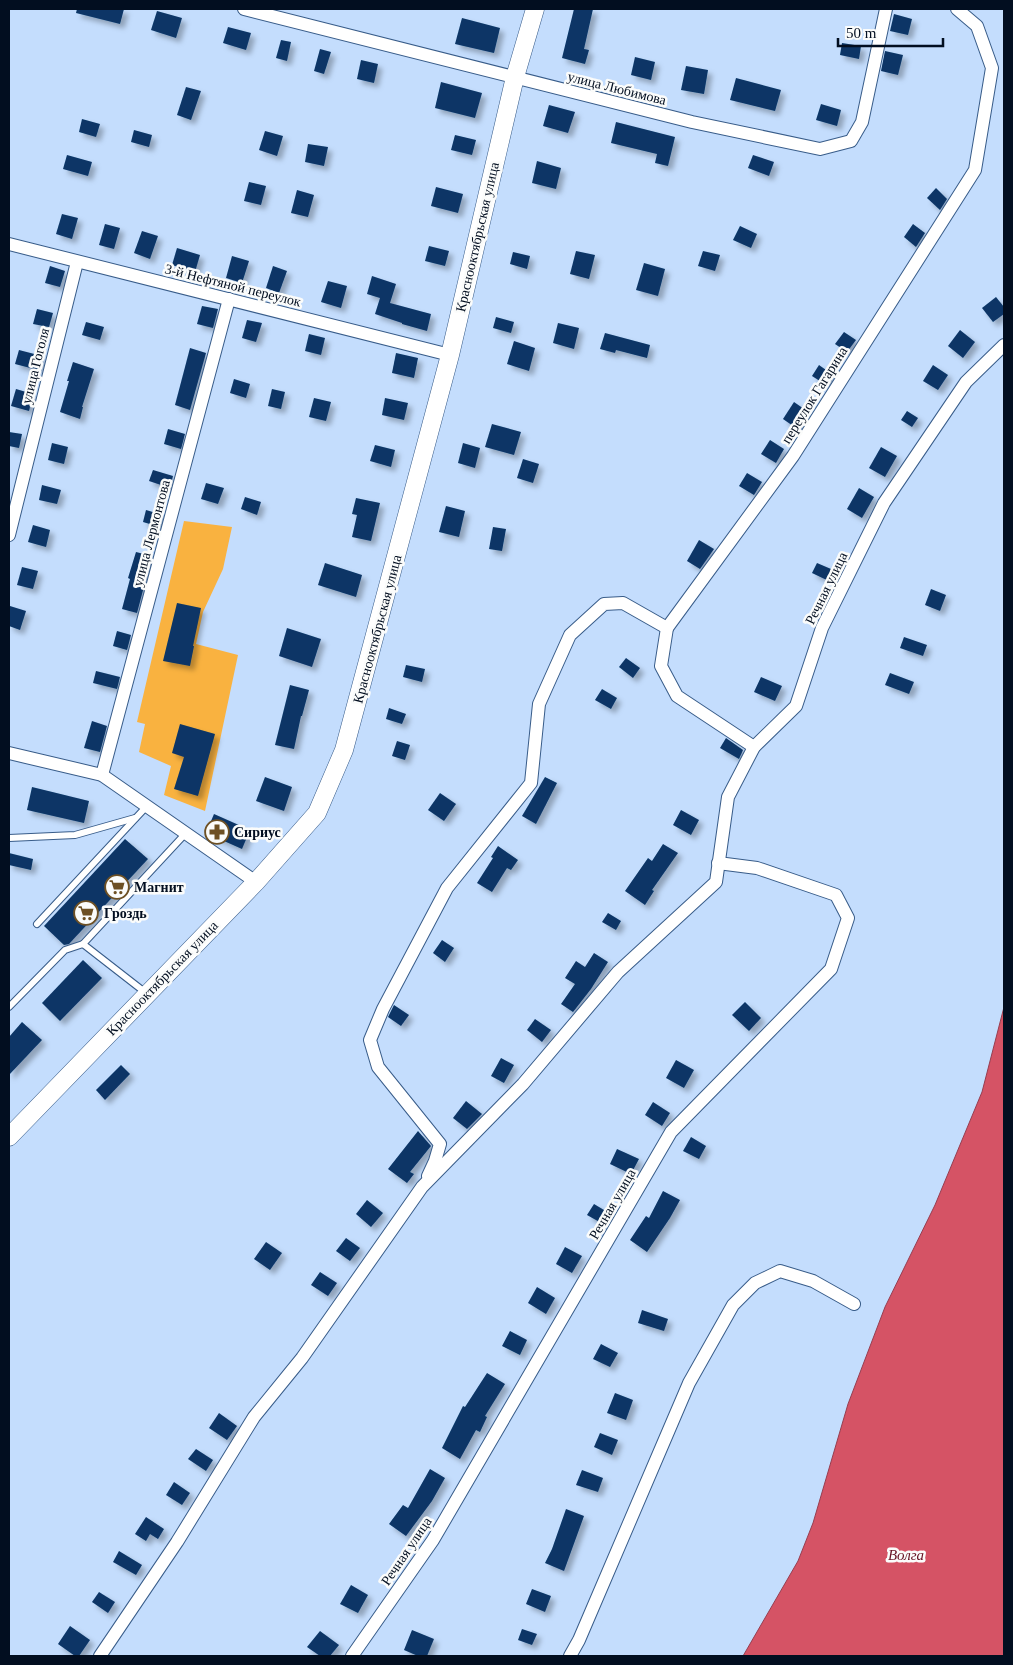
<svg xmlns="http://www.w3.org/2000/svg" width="1013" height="1665" font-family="Georgia,serif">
<defs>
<filter id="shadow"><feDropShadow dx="4.5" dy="4.5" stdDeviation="2.5" flood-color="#0004"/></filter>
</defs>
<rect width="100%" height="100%" fill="#c4ddfd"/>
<path fill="#f9b240" d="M184,521L232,527L223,569L203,612L196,644L238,655L205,811L164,795L171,766L139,752L145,724L137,722Z"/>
<path fill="#d55365" stroke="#963e50" d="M1004,1007V1656H743L798,1561L813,1523L848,1404L885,1307L935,1205L982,1092Z"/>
<g fill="#093566" filter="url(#shadow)">
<path d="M77,9H124L120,24L76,13Z"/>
<path d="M574,9H593L584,49L589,50L585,64L562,58Z"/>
<path d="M157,11L182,18L176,38L151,30Z"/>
<path d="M894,14L912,19L908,35L890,31Z"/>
<path d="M462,18L500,28L494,53L455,44Z"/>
<path d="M228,27L251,33L246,50L223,43Z"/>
<path d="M281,40L291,42L287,61L276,58Z"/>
<path d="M842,43L861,46L859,59L840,55Z"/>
<path d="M320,49L331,52L324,74L314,71Z"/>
<path d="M885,51L903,55L898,75L881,71Z"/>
<path d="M635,57L655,62L651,80L631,75Z"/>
<path d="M361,60L378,64L374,83L357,79Z"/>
<path d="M686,66L708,70L704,94L681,90Z"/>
<path d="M736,78L781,90L775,111L730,100Z"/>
<path d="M441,82L482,93L475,118L435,108Z"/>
<path d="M186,87L201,91L191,120L177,115Z"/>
<path d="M821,104L841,110L837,126L816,120Z"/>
<path d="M549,105L575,112L568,133L543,126Z"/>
<path d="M82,119L100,124L96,137L79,132Z"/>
<path d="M616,122L675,137L668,166L655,163L657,154L611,143Z"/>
<path d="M134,130L152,135L149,147L131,142Z"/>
<path d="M265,131L283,136L277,156L259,150Z"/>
<path d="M455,135L476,140L472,155L451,150Z"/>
<path d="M308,144L328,147L324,166L305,162Z"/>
<path d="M67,155L92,162L88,176L63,169Z"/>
<path d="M753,155L774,162L769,176L748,168Z"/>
<path d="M537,161L561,168L556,189L532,183Z"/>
<path d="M249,182L266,186L261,205L244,201Z"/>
<path d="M436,187L463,194L458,213L431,206Z"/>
<path d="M936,188L947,199L940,210L927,198Z"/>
<path d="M297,190L314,195L308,217L291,213Z"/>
<path d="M62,214L78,218L72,239L56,234Z"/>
<path d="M105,224L120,228L114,249L99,245Z"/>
<path d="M913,224L925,233L916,247L904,237Z"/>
<path d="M740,226L757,234L751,248L733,240Z"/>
<path d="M142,231L158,236L150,259L134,253Z"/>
<path d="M429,246L449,251L445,266L425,261Z"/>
<path d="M177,248L200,255L195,272L172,265Z"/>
<path d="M576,251L595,255L589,279L570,274Z"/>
<path d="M703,251L720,255L715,271L698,266Z"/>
<path d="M513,252L530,256L527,269L510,264Z"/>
<path d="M232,256L249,261L242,283L226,278Z"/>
<path d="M644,263L665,269L658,296L636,290Z"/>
<path d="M50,266L65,271L60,287L45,283Z"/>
<path d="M273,266L287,271L279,293L266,288Z"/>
<path d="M372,276L396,284L390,303L431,314L427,331L402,324V323L375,314L380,298L367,294Z"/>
<path d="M328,281L347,286L341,308L321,302Z"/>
<path d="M996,297L1004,307V314L993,322L982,308Z"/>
<path d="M202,306L218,309L213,328L197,324Z"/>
<path d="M37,309L53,313L49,327L33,324Z"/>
<path d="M496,317L514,322L511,333L493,328Z"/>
<path d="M247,320L262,323L256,342L242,338Z"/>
<path d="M86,322L104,327L100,340L82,335Z"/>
<path d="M558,323L579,328L574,349L553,343Z"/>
<path d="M960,330L975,342L963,358L948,346Z"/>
<path d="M844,332L856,340L847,352L835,344Z"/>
<path d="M605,333L650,345L647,358L616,350L615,353L600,349Z"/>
<path d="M309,334L325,338L321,355L305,351Z"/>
<path d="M514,341L535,348L529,371L507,364Z"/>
<path d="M190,348L206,353L190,410L175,405Z"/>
<path d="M19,350L42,356L38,370L15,364Z"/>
<path d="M396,353L418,358L414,378L392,373Z"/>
<path d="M73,362L94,369L82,407H83L80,419L60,412L69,381H67Z"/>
<path d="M819,365L833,375L826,385L812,376Z"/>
<path d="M933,365L948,375L938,390L923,381Z"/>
<path d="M234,379L250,384L246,398L230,393Z"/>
<path d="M16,389L33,394L29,411L11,406Z"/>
<path d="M272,389L285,392L281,409L268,406Z"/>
<path d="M314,398L331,402L326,421L309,417Z"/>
<path d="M385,398L408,403L404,420L382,415Z"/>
<path d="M794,402L807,411L796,428L783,419Z"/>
<path d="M907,411L918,418L912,427L901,420Z"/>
<path d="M492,424L521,432L514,455L485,447Z"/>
<path d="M168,429L185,434L181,449L164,444Z"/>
<path d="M9,432L22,434L19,448L9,446Z"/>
<path d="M770,440L784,449L776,463L761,454Z"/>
<path d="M52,443L68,447L64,464L48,460Z"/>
<path d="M463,443L480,448L475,468L458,463Z"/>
<path d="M375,445L395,450L391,467L370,461Z"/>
<path d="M881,447L897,456L885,477L869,468Z"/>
<path d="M523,459L539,464L533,483L517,478Z"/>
<path d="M153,470L173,476L170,488L149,481Z"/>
<path d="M747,473L762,482L754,495L739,486Z"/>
<path d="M206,483L224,488L218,504L201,499Z"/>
<path d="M42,485L61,490L57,504L39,500Z"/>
<path d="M859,488L874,497L862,518L847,509Z"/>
<path d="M245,497L261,502L257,515L241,509Z"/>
<path d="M356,498L380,503L371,541L352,537L357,515L352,514Z"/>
<path d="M446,506L465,511L459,537L439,532Z"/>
<path d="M146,510L163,515L160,527L143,522Z"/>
<path d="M33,525L50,530L46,547L28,542Z"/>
<path d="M493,527L506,529L502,551L489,549Z"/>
<path d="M699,540L714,549L700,569L687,561Z"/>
<path d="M136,552L152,556L137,613L122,609L130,579L128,578Z"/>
<path d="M325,563L362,575L356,597L318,585Z"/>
<path d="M817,563L838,572L833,583L812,573Z"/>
<path d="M22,567L38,571L33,589L17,585Z"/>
<path d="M931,589L946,595L940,611L925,605Z"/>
<path d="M177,603L201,608L193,646H194L190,666L163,661Z"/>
<path d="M10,606L26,611L20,630L9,626Z"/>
<path d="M287,628L321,639L312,667L279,656Z"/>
<path d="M117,631L131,635L127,650L113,646Z"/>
<path d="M904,637L927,645L923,656L900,648Z"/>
<path d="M626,658L640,668L633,678L619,667Z"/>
<path d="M406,665L425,669L422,682L403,677Z"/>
<path d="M96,671L120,677L117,689L93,683Z"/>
<path d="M890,673L914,682L909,694L885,685Z"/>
<path d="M761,677L782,686L775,701L754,692Z"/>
<path d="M290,685L309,690L302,716H301L294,749L275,745Z"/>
<path d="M602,689L617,698L611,709L595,700Z"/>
<path d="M389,708L406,714L402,724L386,719Z"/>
<path d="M92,721L107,726L100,752L84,748Z"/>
<path d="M180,724L215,734L198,796L174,789L184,757L172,753Z"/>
<path d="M726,738L743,750L739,759L720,748Z"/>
<path d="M397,741L410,745L405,760L392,756Z"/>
<path d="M265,777L292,787L284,811L256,801Z"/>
<path d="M545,777L557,783L536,824L522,816Z"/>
<path d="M32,787L89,801L84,823L27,810Z"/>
<path d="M440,793L456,804L444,821L428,810Z"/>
<path d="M681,810L699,820L691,835L673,825Z"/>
<path d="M214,814L250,830L242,849L206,833Z"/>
<path d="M125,839L148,859L69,944L64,945L44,926Z"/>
<path d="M663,844L678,853L652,890L654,891L645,905L625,891L648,858L652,861Z"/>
<path d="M498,846L518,860L511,870L507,868L492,892L477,883L493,858L491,857Z"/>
<path d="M9,853L33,859L31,870L9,865Z"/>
<path d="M608,913L621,921L616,930L602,922Z"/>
<path d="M442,940L454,948L445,962L433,953Z"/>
<path d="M594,953L608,962L591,989L573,1012L561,1004L575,984L565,978L576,961L585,967Z"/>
<path d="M83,960L102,978L60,1021L42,1003Z"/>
<path d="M745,1002L761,1018L749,1031L732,1015Z"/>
<path d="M394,1005L409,1015L401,1026L388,1017Z"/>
<path d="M535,1019L551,1030L542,1042L527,1030Z"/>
<path d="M22,1022L42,1040L9,1075V1037Z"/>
<path d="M501,1058L514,1065L504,1083L491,1076Z"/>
<path d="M676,1060L694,1070L684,1088L666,1078Z"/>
<path d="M121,1065L130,1074L105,1100L96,1090Z"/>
<path d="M466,1101L482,1114L467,1129L453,1118Z"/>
<path d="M653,1102L670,1113L662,1126L645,1115Z"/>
<path d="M418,1131L431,1146L410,1172L414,1174L407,1183L388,1169Z"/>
<path d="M691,1137L706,1146L699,1159L683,1151Z"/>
<path d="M617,1149L639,1159L631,1174L610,1164Z"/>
<path d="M663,1191L680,1200L670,1218L647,1252L630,1240L646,1216L649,1218Z"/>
<path d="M367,1200L383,1213L371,1227L356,1214Z"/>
<path d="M594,1204L609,1213L603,1224L587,1215Z"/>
<path d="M346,1238L360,1248L350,1261L336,1251Z"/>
<path d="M266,1242L282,1253L270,1270L254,1259Z"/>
<path d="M565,1247L582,1256L572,1273L556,1264Z"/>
<path d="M320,1272L337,1283L328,1296L311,1285Z"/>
<path d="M537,1287L555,1298L546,1314L528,1303Z"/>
<path d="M642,1310L668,1319L664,1331L638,1323Z"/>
<path d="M510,1331L527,1340L520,1355L502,1346Z"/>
<path d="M601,1344L618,1353L610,1367L593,1359Z"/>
<path d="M487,1373L505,1384L485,1416L487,1417L480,1432L476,1430L460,1459L442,1448L463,1406L465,1407Z"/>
<path d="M615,1393L633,1400L626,1420L607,1413Z"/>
<path d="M219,1413L237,1426L227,1440L209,1428Z"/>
<path d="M600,1433L618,1440L612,1455L594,1447Z"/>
<path d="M196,1449L213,1460L206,1471L188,1459Z"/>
<path d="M430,1469L445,1478L432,1501L406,1536L389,1524L403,1505L408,1508Z"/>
<path d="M582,1470L603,1478L598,1492L576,1485Z"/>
<path d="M174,1482L190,1493L182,1505L166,1495Z"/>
<path d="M566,1509L584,1516L564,1571L545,1563L552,1549Z"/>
<path d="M146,1517L164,1529L158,1539L150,1534L146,1541L135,1534Z"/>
<path d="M119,1551L142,1565L136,1575L113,1562Z"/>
<path d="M351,1585L368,1595L358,1613L340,1604Z"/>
<path d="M532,1589L551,1596L545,1612L526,1604Z"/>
<path d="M99,1592L115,1602L108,1613L92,1602Z"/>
<path d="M70,1626L90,1640L79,1656H75L58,1644Z"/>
<path d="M522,1629L537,1634L532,1645L518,1640Z"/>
<path d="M412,1630L434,1639L427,1656H418L404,1650Z"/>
<path d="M320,1631L339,1645L330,1656H320L307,1647Z"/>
</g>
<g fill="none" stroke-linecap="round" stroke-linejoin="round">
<g stroke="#385c89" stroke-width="8">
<g id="lane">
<path d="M9,838L75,835L135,818"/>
<path d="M37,924L147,806"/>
<path d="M83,944L186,833"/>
<path d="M9,1007L65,950L83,944L146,993"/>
</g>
</g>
<g stroke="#385c89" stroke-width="14">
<g id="street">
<path d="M244,9L692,122L820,149L851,141L862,122L886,9"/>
<path d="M9,244L450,355"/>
<path d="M9,535L77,262"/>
<path d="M667,628L793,456L975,170L992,68L977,26L957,9"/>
<path d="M9,753L102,775L256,882"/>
<path d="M102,775L229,299"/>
<path d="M428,1176L435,1161L440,1144L378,1067L370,1040L383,1009L447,888L531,783L539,704L570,635L604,604L623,603L667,628L661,666L677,696L754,747"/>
<path d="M100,1656L177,1542L254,1417L302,1358L422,1187L523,1084L618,972L716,882L728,797L754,747L796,706L822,628L884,503L966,382L1004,345"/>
<path d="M352,1656L433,1540L671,1132L831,969L848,918L836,895L757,868L718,863"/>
<path d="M570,1656L579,1640L689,1383L733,1305L755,1283L780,1271L813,1281L854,1304"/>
</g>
</g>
<g stroke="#385c89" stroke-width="19">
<path id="secondary" d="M9,1137L256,882L317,813L344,750L450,355L515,77L535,9"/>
</g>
<use href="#lane" stroke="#fff" stroke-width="6"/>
<use href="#street" stroke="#fff" stroke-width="12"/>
<use href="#secondary" stroke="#fff" stroke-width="18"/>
</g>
<defs>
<g id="pharmacy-ring" transform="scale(1.25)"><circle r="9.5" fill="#fbfcfb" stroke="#6d5024" stroke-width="1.5"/><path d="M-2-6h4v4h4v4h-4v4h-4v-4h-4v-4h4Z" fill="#6d5024"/></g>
<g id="supermarket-ring" transform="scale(1.25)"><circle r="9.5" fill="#fbfcfb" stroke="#6d5024" stroke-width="1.5"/><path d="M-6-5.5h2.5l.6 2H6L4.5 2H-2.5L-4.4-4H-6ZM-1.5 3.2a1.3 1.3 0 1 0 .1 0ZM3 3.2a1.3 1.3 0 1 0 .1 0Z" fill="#6d5024"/></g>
</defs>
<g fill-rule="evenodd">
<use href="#pharmacy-ring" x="217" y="832"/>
<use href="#supermarket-ring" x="117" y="887"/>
<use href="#supermarket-ring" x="86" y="913"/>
</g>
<g text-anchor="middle" stroke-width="5" stroke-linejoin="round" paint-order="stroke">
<g font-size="14" fill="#020e20" stroke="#fbfcfb">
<text transform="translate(617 88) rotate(14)" y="5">улица Любимова</text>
<text transform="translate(477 237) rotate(-77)" y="5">Краснооктябрьская улица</text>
<text transform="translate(233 285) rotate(14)" y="5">3-й Нефтяной переулок</text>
<text transform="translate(35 366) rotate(-76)" y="5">улица Гоголя</text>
<text transform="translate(814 395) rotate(-58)" y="5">переулок Гагарина</text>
<text transform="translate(151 533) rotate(-75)" y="5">улица Лермонтова</text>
<text transform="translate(826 588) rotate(-64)" y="5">Речная улица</text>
<text transform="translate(377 629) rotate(-75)" y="5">Краснооктябрьская улица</text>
<text transform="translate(162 978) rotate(-46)" y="5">Краснооктябрьская улица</text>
<text transform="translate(612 1204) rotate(-60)" y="5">Речная улица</text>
<text transform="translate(406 1551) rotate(-56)" y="5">Речная улица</text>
</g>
<g font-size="14" font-weight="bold" fill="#020e20" stroke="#fbfcfb" text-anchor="start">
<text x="234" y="837">Сириус</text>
<text x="134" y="892">Магнит</text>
<text x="104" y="918">Гроздь</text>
</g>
<g font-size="15" font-style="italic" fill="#671324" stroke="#fbfcfb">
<text x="906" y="1560">Волга</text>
</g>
</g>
<rect width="1013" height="1665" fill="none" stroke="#020e20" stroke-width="20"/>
<path d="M838 38v8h105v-8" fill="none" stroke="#020e20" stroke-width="2.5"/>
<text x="846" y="38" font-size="15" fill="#020e20" stroke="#fbfcfb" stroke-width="4" paint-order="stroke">50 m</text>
</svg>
